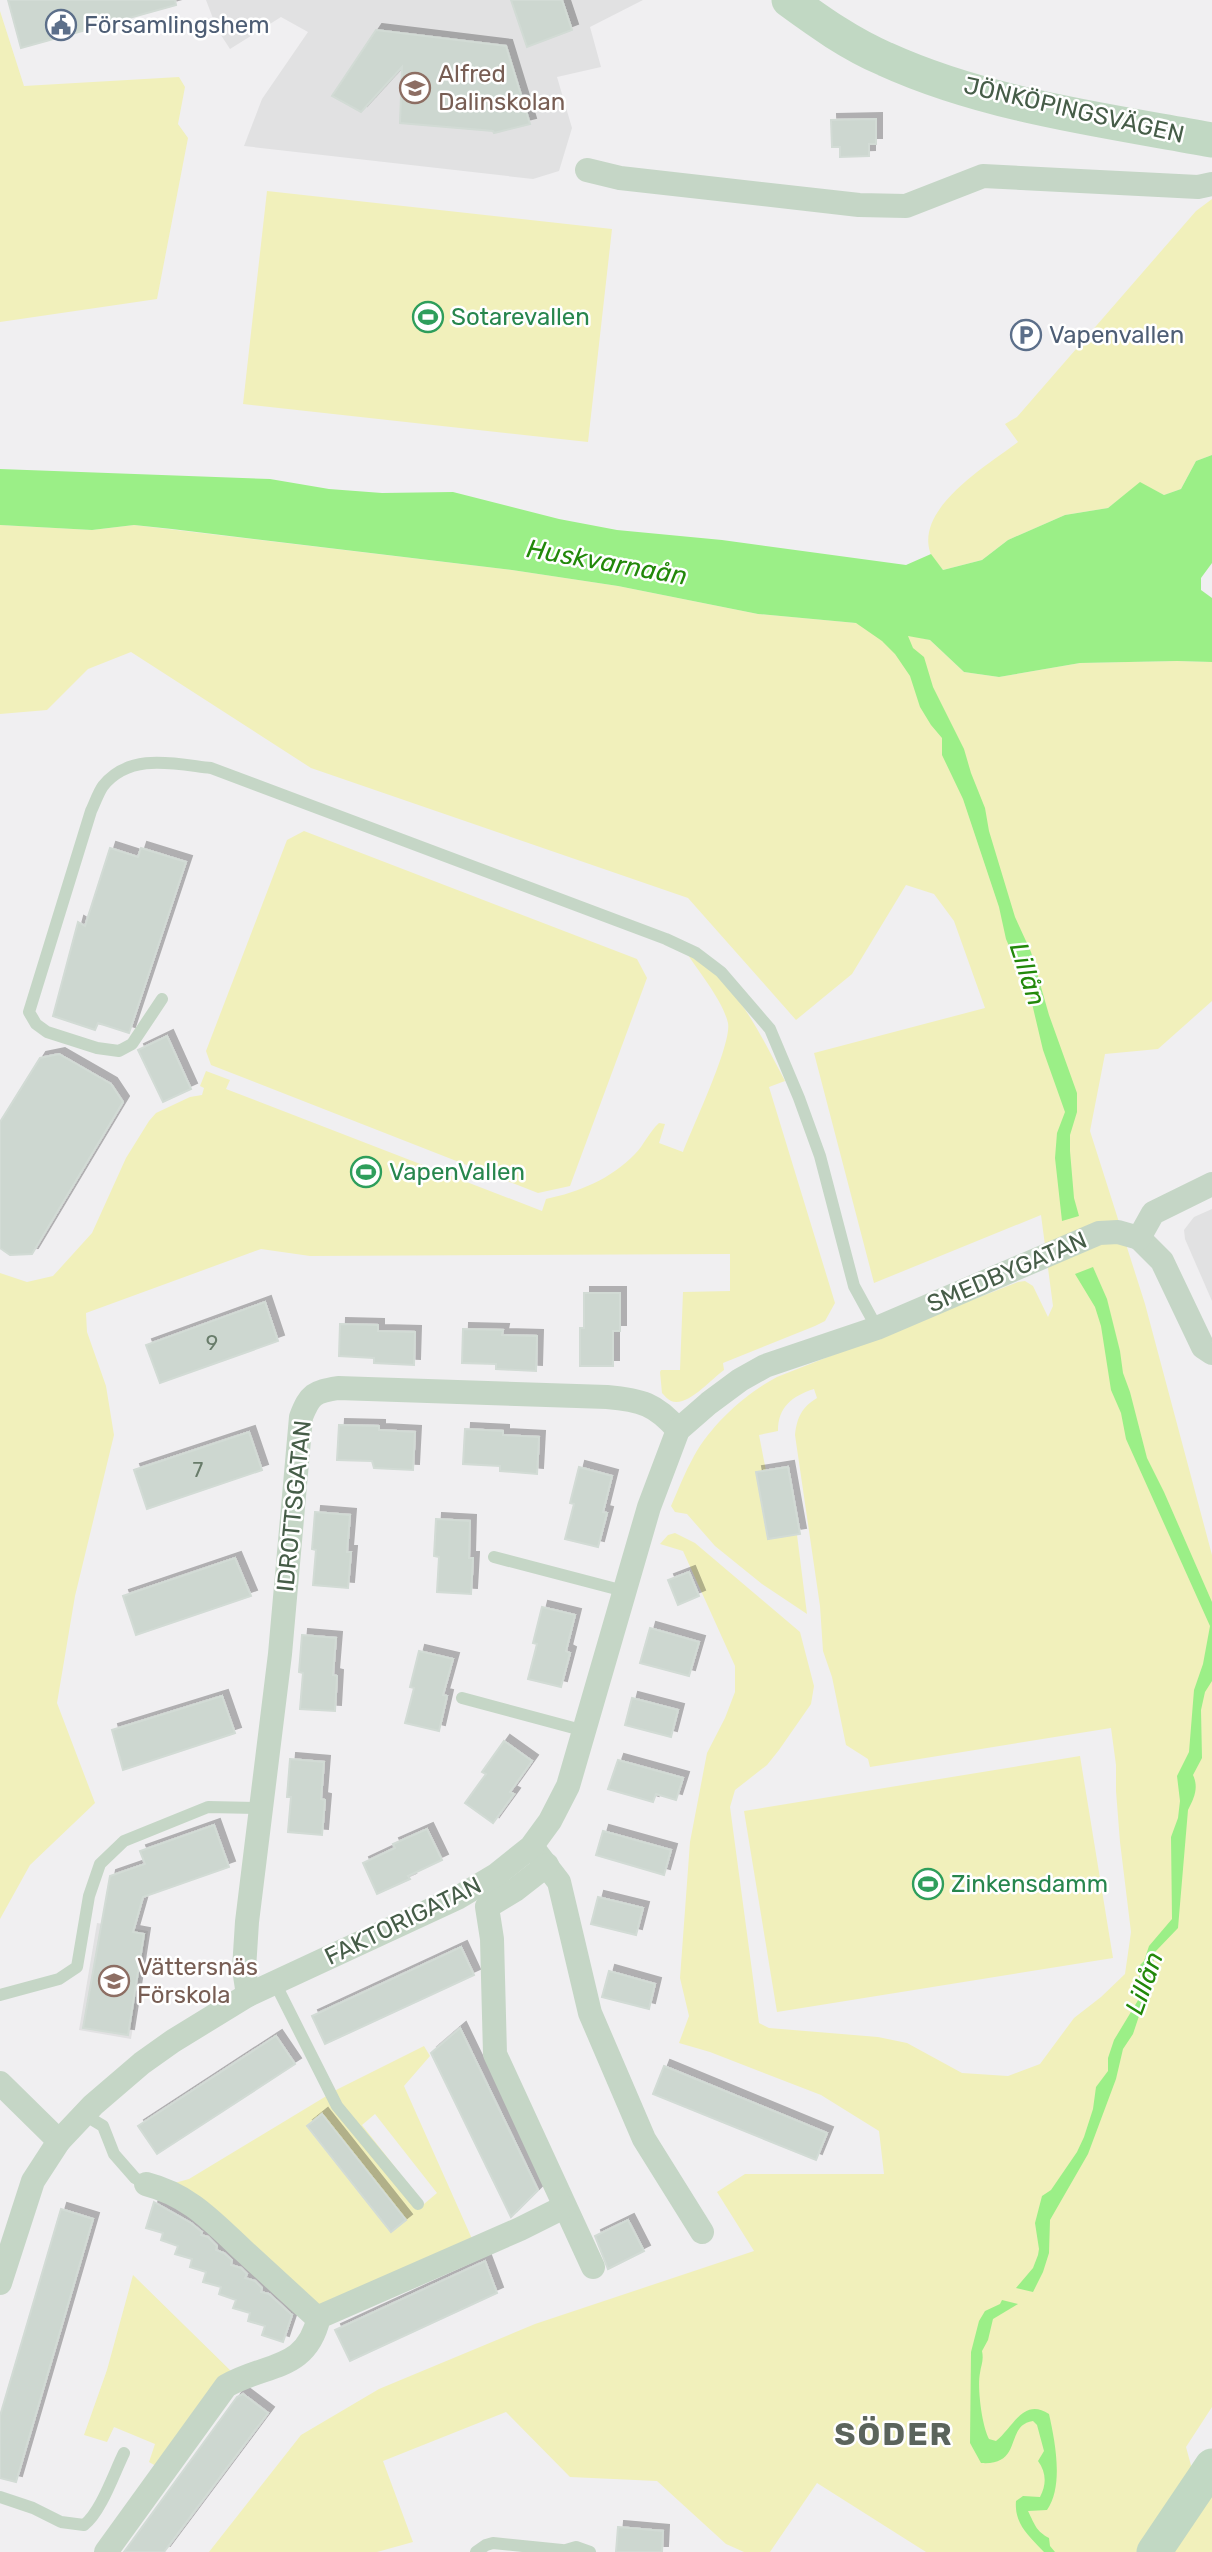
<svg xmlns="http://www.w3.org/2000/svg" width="1212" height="2552" font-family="Rubik,sans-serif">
<defs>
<filter id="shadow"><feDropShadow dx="6" dy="-6" stdDeviation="0" flood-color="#0004"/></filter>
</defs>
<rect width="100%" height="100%" fill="#f0eff1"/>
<g fill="#e1e1e2">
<path d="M206,0H643L590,27L601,67L557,77L572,128L559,171L533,179L244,146L262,99L308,32L281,17L230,49L217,29Z"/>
<path d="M1212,1209V1301L1185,1239L1184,1230L1194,1217Z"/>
<path d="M97,1923L148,1931L131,2039L79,2030Z"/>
</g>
<g fill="#f1f0bb" fill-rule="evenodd">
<path d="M0,11L24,86L179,77L185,87L178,124L188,138L157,299L0,322Z"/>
<path d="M267,191L612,229L588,442L243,404Z"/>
<path d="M1212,199V455L1196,461L1181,489L1164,495L1140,483L1108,508L1065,515L1008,540L982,560L943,570C939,565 932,559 930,552C916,507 988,465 1018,442L1005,424L1017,417L1196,211Z"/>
<path d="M0,525L92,530L134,525L512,570L618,586L758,614L856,623L930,640L964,672L999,677L1080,663L1177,661L1212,662V1001L1158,1049L1105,1054L1090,1131L1145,1304L1212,1555V2407L1186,2447L1201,2502L1212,2487V2552H926L817,2483L770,2552H744L726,2544L657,2481L570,2477L506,2412L383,2461L413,2542L377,2552H209L301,2435L379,2389L535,2324L754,2251L717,2192L745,2174H884L879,2131L821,2095L710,2052L679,2043L689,2016L680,1978L690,1842L707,1753L725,1718L735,1692V1666L683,1551L660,1544L668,1535L675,1533L695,1543L800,1632L814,1686L811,1704L779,1750L767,1765L735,1790L730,1807L759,2023L769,2028L878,2037L907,2043L962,2073L1008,2076L1040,2064L1074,2018L1101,1997L1125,1974L1131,1932L1120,1842L1116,1791V1765L1111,1728L870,1767L868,1759L846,1745L832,1677L823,1651L820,1606L795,1435C797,1417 802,1407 817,1398L814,1389C792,1396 778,1407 778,1431L759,1435L766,1471L756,1473L767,1538L797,1535L807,1614L762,1584L715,1546L687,1514L675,1512L671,1506C678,1490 685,1472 694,1456C712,1424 745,1394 777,1377L1018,1282L1025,1281L1033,1286L1048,1317L1053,1306L1041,1215L874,1283L814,1053L985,1008L954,921L934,894L906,885L852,974L796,1020L688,898L311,768L131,652L88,669L47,710L0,714Z"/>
<path d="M304,831L637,959L647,978L570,1186L538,1193L211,1065L206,1051L287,840Z"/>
<path d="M686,952C736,980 759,1032 785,1081L769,1087L835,1303L825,1321L815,1326L723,1363L724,1370C711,1379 687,1408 671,1401C667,1399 665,1396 662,1393L660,1372L661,1370H680L683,1292L730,1291V1254L310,1256L261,1249L86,1313L87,1332L106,1386L114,1435L75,1596L57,1703L95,1803L30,1865L0,1919V1273L27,1282L53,1276L92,1233L126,1158L149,1121L156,1113L190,1097L202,1095L204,1088L200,1086L206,1071L230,1080L226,1089L542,1211L546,1199C579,1192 611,1179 635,1154C644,1145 649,1132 659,1123L665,1124L659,1143L683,1152C692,1128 732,1044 728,1023C723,1001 699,972 686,952Z"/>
<path d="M1080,1756L1113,1958L777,2012L744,1811Z"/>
<path d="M424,2046L430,2056L404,2086L473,2241L327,2306L313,2305L171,2184L189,2179L338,2089ZM322,2114L406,2220L391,2232L307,2127ZM375,2114L437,2193L424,2204L362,2125Z"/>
<path d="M133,2275L236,2376L161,2469L149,2462L155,2444L114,2427L107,2442L84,2435L107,2370Z"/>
</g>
<g fill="#9bef87">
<path d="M1212,455V563L1201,578V590L1212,598V662L1177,661L1080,663L999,677L964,672L930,640L908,636L913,648L924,657L933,687L964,749L971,773L985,808L989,831L1015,917L1031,952L1049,1015L1077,1093V1112L1070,1135V1151L1074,1198L1079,1216L1062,1221L1055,1158L1057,1133L1065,1112L1043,1050L1030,995L1006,939L999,907L963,799L942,755V738L931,725L920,707L910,676L895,654L882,641L856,623L758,614L618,586L512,570L172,529L134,525L92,530L0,525V469L270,479L329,489L382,493L453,492L559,519L617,530L722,540L906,565L931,554L943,570L982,560L1008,540L1065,515L1108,508L1140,482L1164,495L1181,489L1196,461Z"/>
<path d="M1093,1267L1107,1299L1120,1351L1123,1373L1130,1392L1147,1458L1164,1492L1212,1602V1681L1205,1692L1201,1710L1202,1758L1193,1775C1199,1788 1194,1798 1188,1810L1178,1928L1155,1952L1147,2003L1139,2016L1133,2034L1123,2049L1116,2079L1088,2154L1050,2220L1049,2253L1043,2272L1033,2292L1016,2288L1033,2268L1038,2255L1039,2249L1035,2223L1042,2196L1051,2190L1077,2152L1084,2137L1093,2109L1096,2087L1108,2071V2058L1114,2040L1140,1997L1139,1966L1144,1961L1149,1946L1172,1919L1171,1837L1178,1818L1180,1801L1177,1776L1189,1752L1194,1690L1203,1664L1210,1626L1126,1439L1121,1413L1111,1390L1101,1326L1095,1307L1075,1274Z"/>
<path d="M1002,2300L1018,2304L993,2319L988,2340L982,2351C984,2361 981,2365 980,2373C977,2388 982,2426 989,2439L996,2441C1013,2428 1023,2397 1049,2414C1055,2441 1064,2486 1047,2510L1028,2511C1035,2525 1036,2531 1049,2538L1050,2546L1055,2552H1044C1029,2536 1014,2524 1016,2501L1023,2496L1040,2497C1047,2484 1046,2472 1038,2461L1044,2451L1037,2425L1033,2421C1004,2425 1024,2466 981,2463L970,2443L971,2352L979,2321L985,2311L1000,2304Z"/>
</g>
<g fill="#cdd7d0" stroke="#d2dbd5" stroke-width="2" filter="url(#shadow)">
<path d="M8,0H175L176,5L21,48Z"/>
<path d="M511,0H562L572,30L527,47Z"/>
<path d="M376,30L506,46L530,124L494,133L493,131L400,123L402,67L361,112L332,96Z"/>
<path d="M876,119V144H869V156L840,157V147H832L831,120Z"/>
<path d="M110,848L138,857L141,848L186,862L129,1033L98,1023L95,1030L53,1016L78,922L85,926Z"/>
<path d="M167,1036L191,1089L163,1102L138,1050Z"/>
<path d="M59,1054L111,1084L123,1102L32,1254L10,1255L0,1248V1122L40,1058Z"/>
<path d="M584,1293H620V1331H613V1366H580V1328H584Z"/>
<path d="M265,1302L278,1341L160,1383L146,1345Z"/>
<path d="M340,1324L378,1325V1331L415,1332L414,1365L374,1363V1358L339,1356Z"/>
<path d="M463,1329L503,1330L502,1335L537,1336L536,1371L496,1369V1364L462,1363Z"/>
<path d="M339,1425L379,1426V1430L415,1432L413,1470L374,1468L372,1461L337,1460Z"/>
<path d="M465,1429L503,1431V1435L539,1437L537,1474L500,1471V1466L463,1464Z"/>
<path d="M249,1432L262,1470L147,1509L134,1470Z"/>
<path d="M579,1467L612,1476L603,1512L607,1513L598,1547L565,1539L574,1504L570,1503Z"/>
<path d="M788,1467L800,1534L768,1539L756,1472Z"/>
<path d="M315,1512L350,1515L347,1552H351L348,1588L313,1585L316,1550L312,1549Z"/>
<path d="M436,1519L470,1521L469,1558H473L471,1594L437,1592L439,1557L434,1556Z"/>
<path d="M235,1558L251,1596L136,1635L123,1596Z"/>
<path d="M689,1572L699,1596L678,1605L668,1580Z"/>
<path d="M542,1607L575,1615L566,1651L570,1653L561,1687L528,1679L537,1644L533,1643Z"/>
<path d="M650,1628L699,1642L689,1676L640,1663Z"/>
<path d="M302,1635L336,1638L333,1675L337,1676L335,1711L300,1709L303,1673L299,1672Z"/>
<path d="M419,1651L453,1659L443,1695L447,1696L439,1731L405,1723L414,1688L410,1687Z"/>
<path d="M222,1696L235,1733L123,1770L112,1730Z"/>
<path d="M632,1698L678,1710L671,1737L625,1725Z"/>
<path d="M504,1741L532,1761L510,1792L514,1794L493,1823L465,1803L486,1774L482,1772Z"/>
<path d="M290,1759L324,1762L321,1799L325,1800L322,1835L288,1832L291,1797H287Z"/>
<path d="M618,1760L683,1778L676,1800L656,1794L653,1802L608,1789Z"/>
<path d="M214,1825L229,1867L143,1897L133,1932L144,1934L128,2035L83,2028L110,1876L145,1864L140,1851Z"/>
<path d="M427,1829L442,1860L408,1876L410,1879L377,1894L363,1863L395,1848L393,1844Z"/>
<path d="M603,1831L671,1850L664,1875L596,1855Z"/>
<path d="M598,1897L643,1908L636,1935L591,1924Z"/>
<path d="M461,1947L474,1975L325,2044L312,2016Z"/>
<path d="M609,1971L655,1984L649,2009L602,1997Z"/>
<path d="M460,2028L538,2190L511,2217L431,2053Z"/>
<path d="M276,2036L295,2064L157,2154L138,2126Z"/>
<path d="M664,2066L827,2133L816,2160L653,2094Z"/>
<path d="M322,2114L406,2220L391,2232L307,2126Z"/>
<path d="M154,2202L191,2223L202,2232L201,2235L208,2237L217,2246L216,2250L224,2253L232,2260L231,2265L241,2268L247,2274L245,2278L255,2281L262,2288L261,2292L269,2294L292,2315L283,2342L262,2335L265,2326L248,2321L250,2313L233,2308L236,2300L219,2294L221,2287L203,2282L206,2272L190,2267L192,2259L175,2254L178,2246L161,2240L163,2233L146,2228Z"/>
<path d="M61,2209L93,2219L16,2482L0,2478V2416Z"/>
<path d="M628,2220L644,2251L608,2269L595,2236Z"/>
<path d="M485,2261L497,2293L350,2361L335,2330Z"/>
<path d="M243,2394L268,2413L164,2552H124L237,2397Z"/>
<path d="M618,2527L663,2531L662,2552H616Z"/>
</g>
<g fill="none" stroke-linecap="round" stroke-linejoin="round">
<g stroke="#c5d6c6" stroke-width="12">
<path d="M162,999L132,1044L119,1051L97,1048L47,1032L36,1024L29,1012L91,811C95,803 98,793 103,786C130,752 175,764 211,768L666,939L696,953L721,972L770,1029L799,1098L820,1156L854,1286L877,1328"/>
<path d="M494,1557L624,1591"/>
<path d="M462,1698L585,1731"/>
<path d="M275,1983L337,2106L418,2204"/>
<path d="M0,1995L59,1979L77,1967L89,1896L100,1864L124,1841L208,1807L261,1808"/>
<path d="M83,2114L103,2126L114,2154L135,2178L146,2184"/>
<path d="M0,2497L33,2508L61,2522L84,2525C101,2512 114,2473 124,2453"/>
<path d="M476,2552L486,2545L493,2543L562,2550"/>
<path d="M559,2552L576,2547L590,2552"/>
</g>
<g stroke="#c5d6c6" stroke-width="24">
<path d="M587,170L620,178L859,205L906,206L983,176L1198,187L1212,184"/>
<path d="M1139,1238L1162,1261L1203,1347L1212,1353"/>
<path d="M536,1852L559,1882L590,2013L644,2139L702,2232"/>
<path d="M547,1865L515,1890L487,1907L492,1939L495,2054L593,2267"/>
<path d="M248,1995L244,1969L247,1922L280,1654L301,1417C310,1394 314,1392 338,1388L607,1397C641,1400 656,1404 678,1430"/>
<path d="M0,2083L59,2141"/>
<path d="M146,2184C189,2195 212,2221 243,2250C267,2272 291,2294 315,2316L319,2317"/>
<path d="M0,2283L33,2181L59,2141L93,2105L142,2063L173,2041L248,1995L459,1897L496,1875L531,1847L550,1821L568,1786L649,1507L678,1430L709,1403L740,1380L765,1366L877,1328L1099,1233L1118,1232L1139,1238L1153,1213L1212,1184"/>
<path d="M106,2552L226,2386C268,2362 306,2372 319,2317L520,2229L564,2207"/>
</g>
<g stroke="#c1d8c3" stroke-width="35">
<path d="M789,0C819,22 850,44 885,59C986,105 1103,120 1212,140"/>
<path d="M1154,2552L1212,2466"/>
</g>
</g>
<defs>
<g id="civic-ring" transform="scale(1.575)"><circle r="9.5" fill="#fff" stroke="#5c6f8a" stroke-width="1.5"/><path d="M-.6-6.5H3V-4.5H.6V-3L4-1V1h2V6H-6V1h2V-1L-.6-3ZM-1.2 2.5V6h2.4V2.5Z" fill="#5c6f8a"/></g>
<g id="school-ring" transform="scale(1.575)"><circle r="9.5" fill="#fff" stroke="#8d6e63" stroke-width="1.5"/><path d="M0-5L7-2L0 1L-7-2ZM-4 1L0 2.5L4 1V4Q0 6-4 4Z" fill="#8d6e63"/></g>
<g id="stadium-ring" transform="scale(1.575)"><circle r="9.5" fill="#fff" stroke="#2e9e5b" stroke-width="1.5"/><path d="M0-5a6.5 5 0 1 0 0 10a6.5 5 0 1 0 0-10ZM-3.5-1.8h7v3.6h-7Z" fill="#2e9e5b"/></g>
<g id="parking-ring" transform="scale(1.575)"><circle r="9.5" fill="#fff" stroke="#5c6f8a" stroke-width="1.5"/><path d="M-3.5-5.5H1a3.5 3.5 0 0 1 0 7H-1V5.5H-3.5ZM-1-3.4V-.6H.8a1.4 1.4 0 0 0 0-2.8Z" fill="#5c6f8a"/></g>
</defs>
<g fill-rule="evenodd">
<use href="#civic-ring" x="61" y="25"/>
<use href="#school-ring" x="415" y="88"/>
<use href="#stadium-ring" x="428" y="317"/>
<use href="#parking-ring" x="1026" y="335"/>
<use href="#stadium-ring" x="366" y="1172"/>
<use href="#stadium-ring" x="928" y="1884"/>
<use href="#school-ring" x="114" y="1981"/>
</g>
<g text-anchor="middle" stroke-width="5" stroke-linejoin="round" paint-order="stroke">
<g font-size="21" fill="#687c6a">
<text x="212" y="1350">9</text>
<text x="198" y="1477">7</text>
</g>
<g font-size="24" fill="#4e5e75" stroke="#fff" text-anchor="start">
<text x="84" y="33">Församlingshem</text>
<text x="1049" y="343">Vapenvallen</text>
</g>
<g font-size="24" fill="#785e54" stroke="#fff" text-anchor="start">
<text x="438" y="82">Alfred<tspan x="438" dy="28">Dalinskolan</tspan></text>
<text x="137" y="1975">Vättersnäs<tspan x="137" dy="28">Förskola</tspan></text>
</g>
<g font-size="24" fill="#465d48" stroke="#fff">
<text transform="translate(1074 110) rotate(13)" y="8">JÖNKÖPINGSVÄGEN</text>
<text transform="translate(1007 1272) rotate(-23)" y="8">SMEDBYGATAN</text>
<text transform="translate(294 1506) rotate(-84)" y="8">IDROTTSGATAN</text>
<text transform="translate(403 1921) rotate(-26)" y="8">FAKTORIGATAN</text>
</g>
<g font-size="24" fill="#27864d" stroke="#fff" text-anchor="start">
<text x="451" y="325">Sotarevallen</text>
<text x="389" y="1180">VapenVallen</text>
<text x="951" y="1892">Zinkensdamm</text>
</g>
<g font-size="26" font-style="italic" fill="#22880a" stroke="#fff">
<text transform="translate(607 562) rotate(10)" y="9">Huskvarnaån</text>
<text transform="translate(1028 974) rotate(72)" y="9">Lillån</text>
<text transform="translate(1144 1983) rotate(-70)" y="9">Lillån</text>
</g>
<g font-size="32" font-weight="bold" letter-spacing="2" fill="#5b645c" stroke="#fff">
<text x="894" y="2445">SÖDER</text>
</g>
</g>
</svg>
